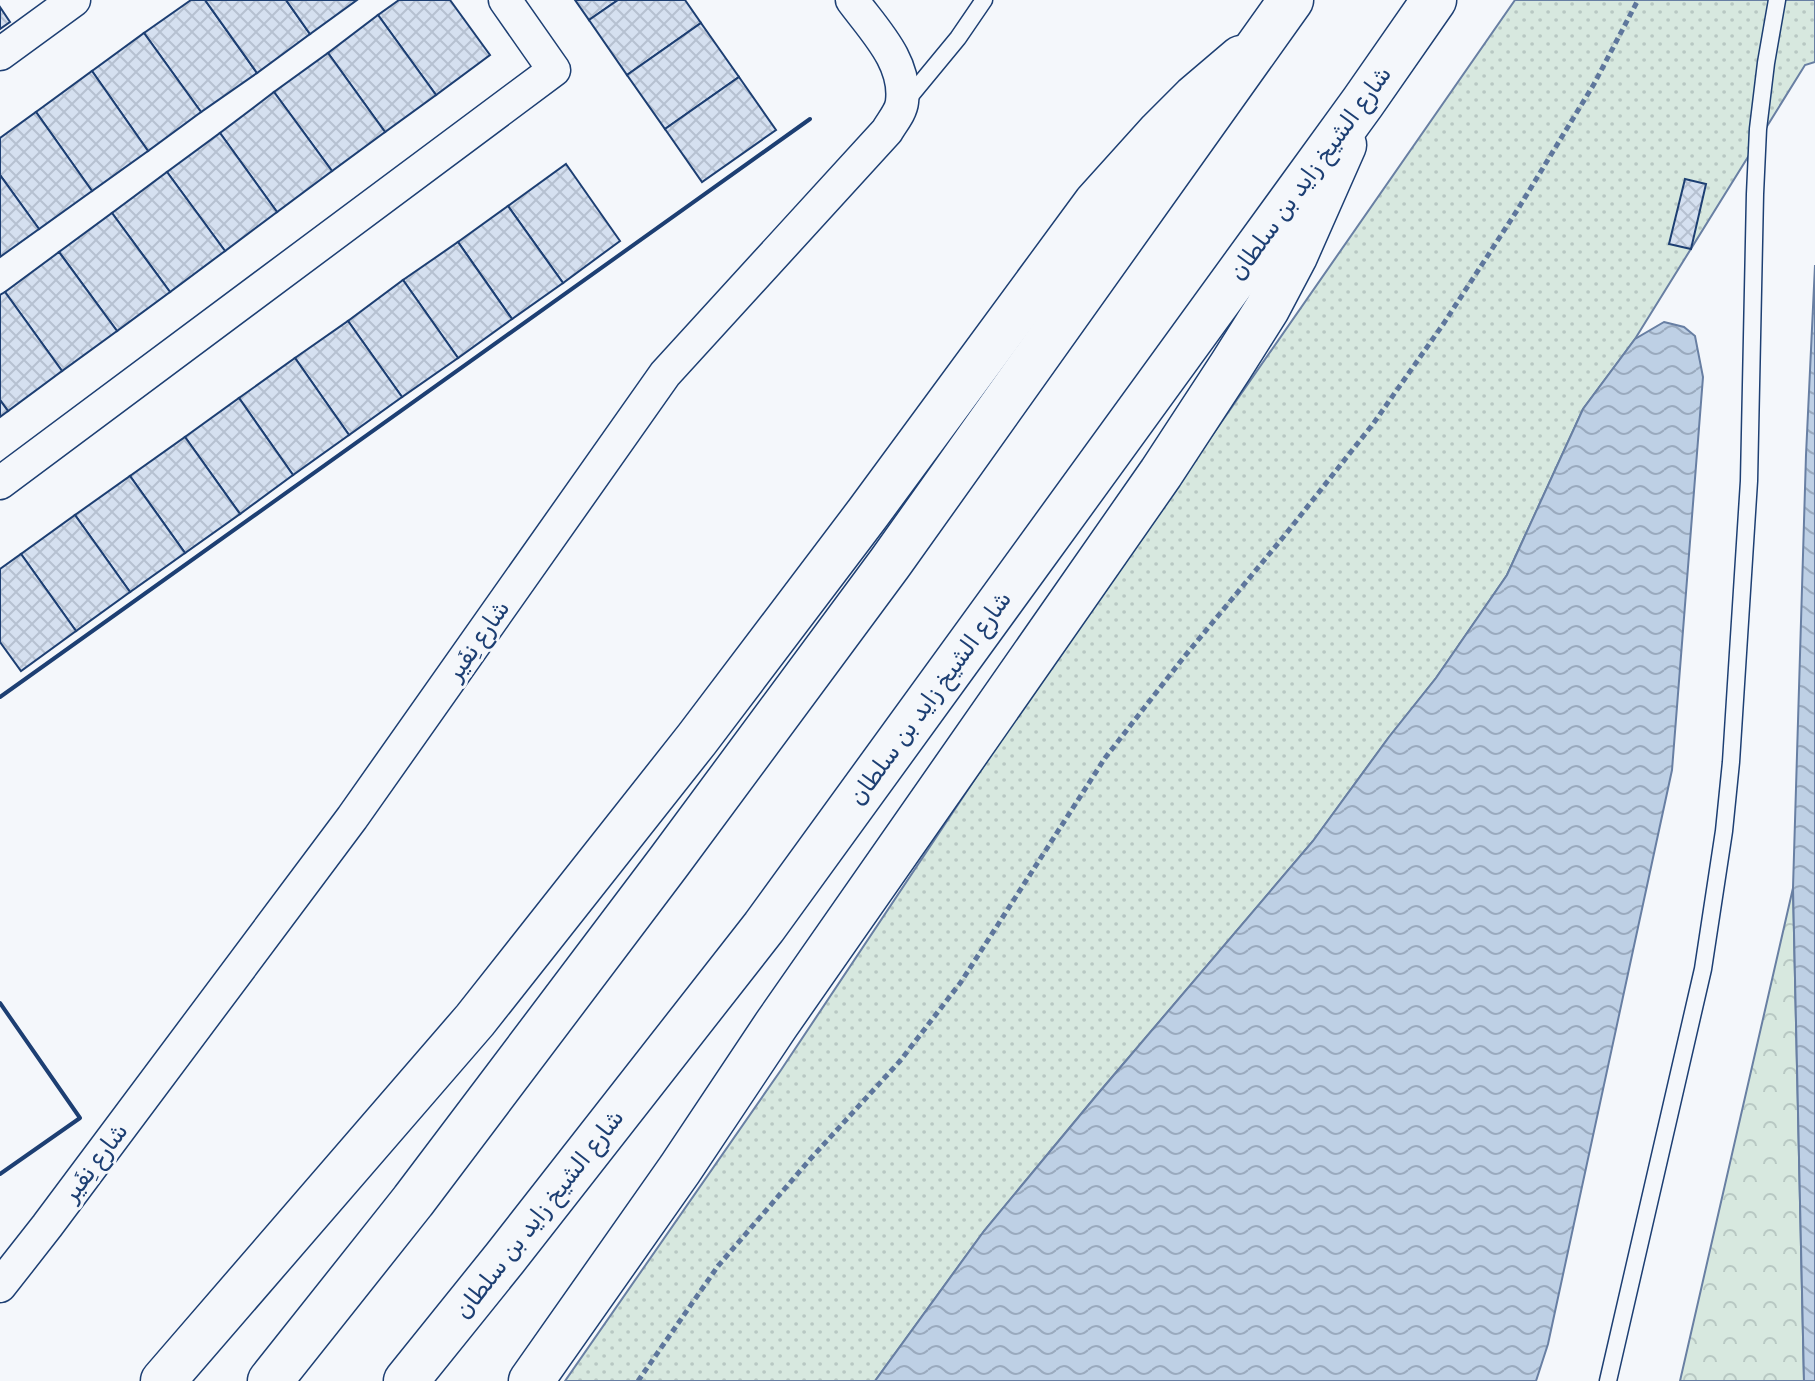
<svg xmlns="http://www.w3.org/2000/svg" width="1815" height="1381" font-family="Rubik,'Noto Sans Arabic',sans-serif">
<defs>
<pattern id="forest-crowns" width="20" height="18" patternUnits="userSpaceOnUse" patternTransform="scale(2)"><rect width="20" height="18" fill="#d7e8df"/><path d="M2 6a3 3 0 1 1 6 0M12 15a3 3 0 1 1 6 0" fill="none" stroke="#b8c8c3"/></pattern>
<pattern id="park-dots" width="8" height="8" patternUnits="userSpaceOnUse" patternTransform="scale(2)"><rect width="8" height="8" fill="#d7e8df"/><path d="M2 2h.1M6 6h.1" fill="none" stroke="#b8c8c3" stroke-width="1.8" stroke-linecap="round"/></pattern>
<pattern id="water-waves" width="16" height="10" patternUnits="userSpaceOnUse" patternTransform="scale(2)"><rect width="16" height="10" fill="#bed0e5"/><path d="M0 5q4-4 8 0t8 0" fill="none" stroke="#9aaabe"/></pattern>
<pattern id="building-cross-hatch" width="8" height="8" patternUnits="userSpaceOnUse" patternTransform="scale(2)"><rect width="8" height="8" fill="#d5e0f0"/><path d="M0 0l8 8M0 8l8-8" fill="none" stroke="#b6c1d1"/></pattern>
</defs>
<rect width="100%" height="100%" fill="#f4f7fb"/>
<path fill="url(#forest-crowns)" stroke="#687fa3" stroke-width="2" d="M1793,888L1804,1381H1680Z"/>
<path fill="url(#park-dots)" stroke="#687fa3" stroke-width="2" d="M1515,0H1815V62L1805,65L1635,339L1583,409L1507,575L1436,678L1389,737L1313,841L1096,1096L984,1231L875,1381H565L781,1070L1019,713Z"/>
<g fill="url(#water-waves)" stroke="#687fa3" stroke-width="2">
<path d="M1815,265V1381H1804L1793,888L1806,455Z"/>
<path d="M1664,322L1684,327L1695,336L1703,377L1672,770L1548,1344L1536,1381H875L984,1231L1096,1096L1313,841L1389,737L1436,678L1507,575L1583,409L1635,339Z"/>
</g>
<g fill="url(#building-cross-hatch)" stroke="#1d3f73" stroke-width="2">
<path d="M191,0H205L257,73L201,112L144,33Z"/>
<path d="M205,0H286L310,34L257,73Z"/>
<path d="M286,0H357L310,34Z"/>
<path d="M399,0H450L490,55L436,95L378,15Z"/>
<path d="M575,0H618L589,20Z"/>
<path d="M618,0H685L701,23L627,75L589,20Z"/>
<path d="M0,7L10,22L0,29Z"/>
<path d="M378,15L436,95L385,132L328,53Z"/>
<path d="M701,23L739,77L665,129L627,75Z"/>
<path d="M144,33L201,112L148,151L92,71Z"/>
<path d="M328,53L385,132L332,171L274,92Z"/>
<path d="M92,71L148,151L92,191L36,112Z"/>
<path d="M739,77L776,130L702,182L665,129Z"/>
<path d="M274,92L332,171L277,212L220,133Z"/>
<path d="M36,112L92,191L39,229L0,175V138Z"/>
<path d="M220,133L277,212L225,251L167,172Z"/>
<path d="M566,164L620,241L563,283L508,206Z"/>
<path d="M167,172L225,251L170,292L112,213Z"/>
<path d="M0,175L39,229L0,257Z"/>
<path d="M1685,179L1706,184L1691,249L1669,244Z"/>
<path d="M508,206L563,283L512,319L458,242Z"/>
<path d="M112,213L170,292L117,331L59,252Z"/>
<path d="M458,242L512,319L458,358L403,280Z"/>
<path d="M59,252L117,331L62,371L5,292Z"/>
<path d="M403,280L458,358L402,397L348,321Z"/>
<path d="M5,292L62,371L8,411L0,400V295Z"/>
<path d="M348,321L402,397L349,435L295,358Z"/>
<path d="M295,358L349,435L293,475L239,398Z"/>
<path d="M239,398L293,475L240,514L185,437Z"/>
<path d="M0,400L8,411L0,417Z"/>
<path d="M185,437L240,514L185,553L130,476Z"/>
<path d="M130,476L185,553L130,592L75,515Z"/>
<path d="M75,515L130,592L76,631L21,554Z"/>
<path d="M21,554L76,631L21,671L0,642V569Z"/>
</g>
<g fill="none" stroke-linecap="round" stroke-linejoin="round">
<g stroke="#1d3f73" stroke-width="19">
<g id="service">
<path d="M906,101L958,38L984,0"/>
<path d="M1608,1381L1703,969L1724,831L1731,762L1749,481L1755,194L1758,129L1766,63L1777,0"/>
</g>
</g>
<g stroke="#1d3f73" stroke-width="35">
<g id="minor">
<path d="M0,54L74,0"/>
<path d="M0,483L554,70L505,0"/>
<path d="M0,1286L47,1226L352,818L665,374L887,131C892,122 901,112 902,102C907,62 874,30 852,0"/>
</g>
</g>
<g stroke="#1d3f73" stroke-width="47">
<g id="primary">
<path d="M163,1381L475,1020L697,739L868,513L1096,203L1160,132L1194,98L1241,58"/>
<path d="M531,1381L680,1169L776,1025L1161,473L1231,366L1267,309L1295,256L1344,145"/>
</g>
</g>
<g stroke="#1d3f73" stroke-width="47">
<g id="trunk">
<path d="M270,1381L413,1201L668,863L890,563L1291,0"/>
<path d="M406,1381L505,1258L764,927L1363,102L1434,0"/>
</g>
</g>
<path stroke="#5e769c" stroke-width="5" stroke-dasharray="6 4" stroke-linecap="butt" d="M638,1381L718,1266L813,1156L900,1061L961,982L1105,758L1184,657L1285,535L1373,424L1444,323L1518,209L1594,84L1638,0"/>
<use href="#service" stroke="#f4f7fb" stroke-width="16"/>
<use href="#minor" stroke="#f4f7fb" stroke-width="32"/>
<use href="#primary" stroke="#f4f7fb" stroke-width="44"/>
<use href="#trunk" stroke="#f4f7fb" stroke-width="44"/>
<g stroke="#1d3f73" stroke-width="4">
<path d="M0,697L810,119"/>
<path d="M0,1003L80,1118L0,1174"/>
</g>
</g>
<g text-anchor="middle" stroke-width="6" stroke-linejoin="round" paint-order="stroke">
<g font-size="24" fill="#1d3f73" stroke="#f4f7fb">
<text transform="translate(1310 173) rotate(-54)" y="8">شارع الشيخ زايد بن سلطان</text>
<text transform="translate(478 640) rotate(-55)" y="8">شارع نِفَير</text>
<text transform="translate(930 698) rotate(-54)" y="8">شارع الشيخ زايد بن سلطان</text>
<text transform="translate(95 1162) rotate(-53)" y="8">شارع نِفَير</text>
<text transform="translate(539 1214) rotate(-52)" y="8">شارع الشيخ زايد بن سلطان</text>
</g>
</g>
</svg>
